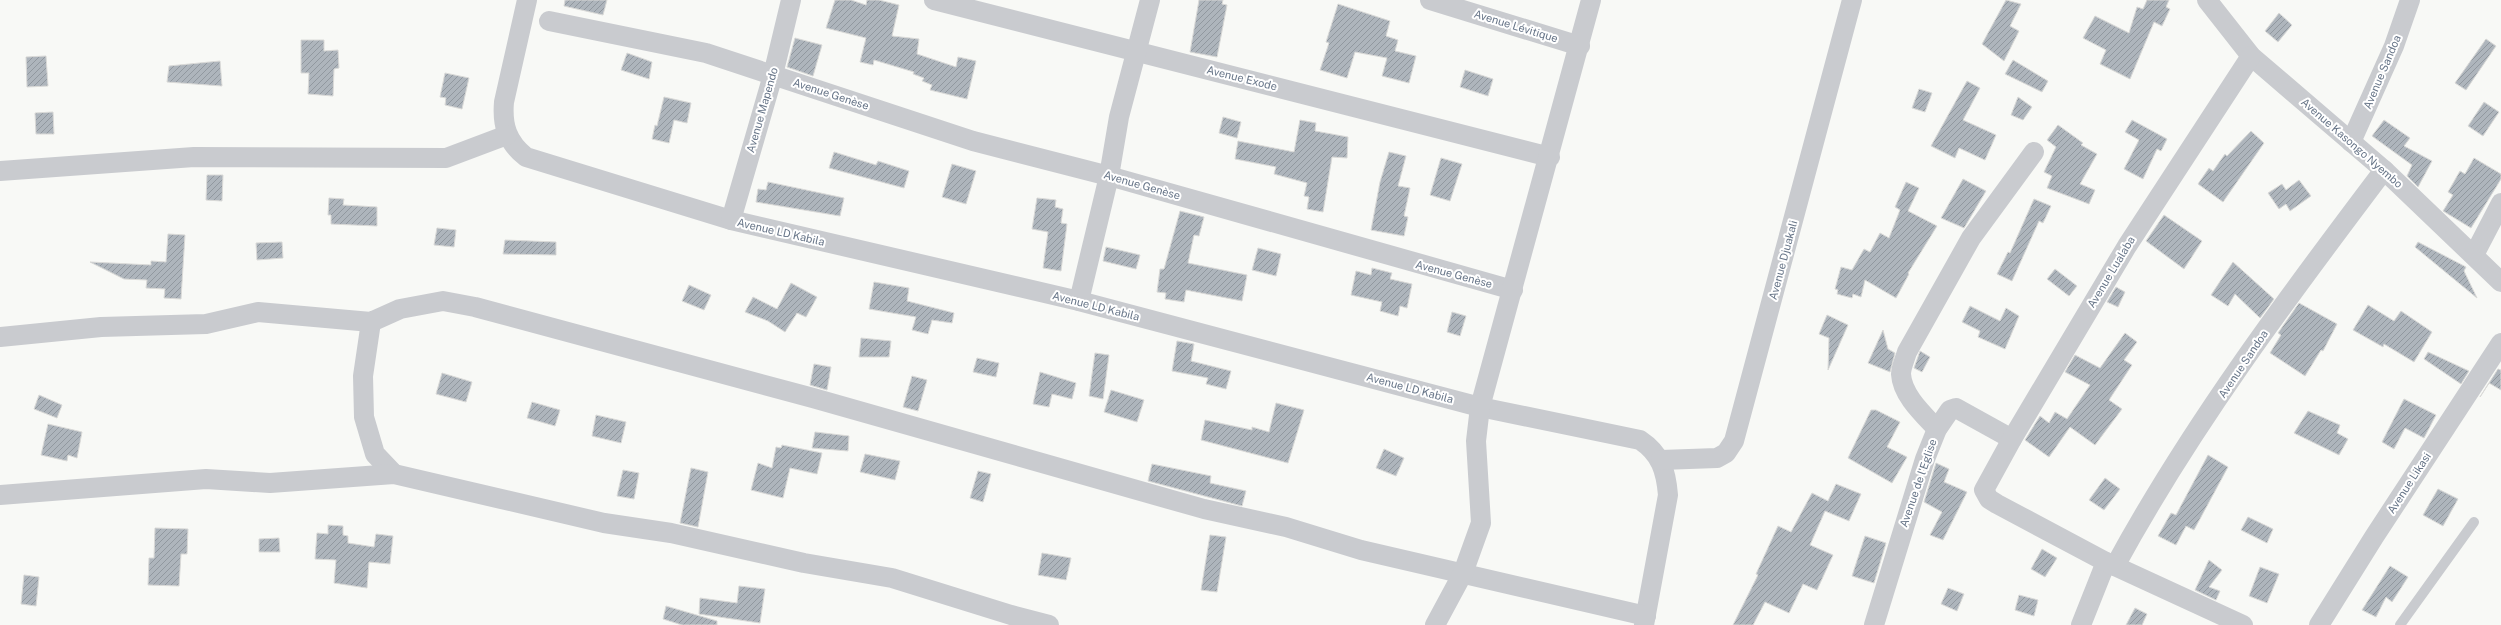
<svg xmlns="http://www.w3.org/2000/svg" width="2501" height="625" font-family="'Public Sans',sans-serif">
<defs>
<pattern id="building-hatch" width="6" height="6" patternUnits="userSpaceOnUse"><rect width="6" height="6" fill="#aeb5bc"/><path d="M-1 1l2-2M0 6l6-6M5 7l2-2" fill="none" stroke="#91989f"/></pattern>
</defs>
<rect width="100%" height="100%" fill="#f8f9f6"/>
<g fill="url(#building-hatch)" stroke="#dadad8">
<path d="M565,0H607L603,15L564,6Z"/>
<path d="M835,0H851L866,5L867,0H879L899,5L892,36L919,39L917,54L956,67L958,57L976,61L967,99L930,90L932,85L922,81L924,78L913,74L914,72L874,60L873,65L860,62L866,38L826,28Z"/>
<path d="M1199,0H1223L1222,4L1227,5L1217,57L1190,52Z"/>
<path d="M2006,0L2021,4L2010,26L2019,31L2004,61L1982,44Z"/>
<path d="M2147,0H2169L2166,7L2170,9L2162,26L2154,22L2130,79L2100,64L2106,50L2083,38L2095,16L2129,33L2137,7L2143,9Z"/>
<path d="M1338,4L1390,21L1386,36L1398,40L1395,51L1416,56L1409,83L1382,76L1387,58L1355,52L1347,78L1320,70L1329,43L1326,42Z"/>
<path d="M2279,13L2292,25L2278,42L2265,31Z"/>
<path d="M795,38L822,45L813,76L787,67Z"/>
<path d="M2486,39L2496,46L2466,90L2455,83Z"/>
<path d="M301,40H324V51L338,50L339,68L334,69L333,96L308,94L309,73H301Z"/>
<path d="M627,53L652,62L649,79L621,70Z"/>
<path d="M46,56L48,86L27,87L26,57Z"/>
<path d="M2013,60L2048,81L2042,92L2005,74Z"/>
<path d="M220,61L222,86L167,82L169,66Z"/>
<path d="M1465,70L1493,79L1488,96L1460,87Z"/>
<path d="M445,73L469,78L462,109L445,105L446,98L440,97Z"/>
<path d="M1967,81L1980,88L1963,120L1996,135L1985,160L1959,148L1955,158L1931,146Z"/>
<path d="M1919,89L1932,93L1925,112L1912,108Z"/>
<path d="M664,97L691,103L687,123L674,120L669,143L652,139L655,125L657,126Z"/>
<path d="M2018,97L2032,107L2023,120L2011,115Z"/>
<path d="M2484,102L2499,112L2483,136L2468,126Z"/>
<path d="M53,112L54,134H36L35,113Z"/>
<path d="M1223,117L1241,122L1237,138L1219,133Z"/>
<path d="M1300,120L1316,123L1315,131L1348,137L1347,158L1332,157L1323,212L1307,209L1309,197L1304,196L1307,183L1274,174L1276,167L1235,159L1238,141L1294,152Z"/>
<path d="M2132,120L2167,139L2161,151L2157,149L2143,179L2124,169L2139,140L2125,132Z"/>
<path d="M2384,120L2410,138L2404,146L2432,161L2418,187L2407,176L2412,165L2372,136Z"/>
<path d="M2058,125L2083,143L2081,145L2097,154L2080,184L2095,190L2089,204L2047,188L2052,176L2044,172L2056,147L2047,140Z"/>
<path d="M2251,131L2264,143L2223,202L2198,184L2209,168L2213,171L2225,154L2227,156Z"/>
<path d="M834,152L876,165L878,161L909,171L904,188L829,168Z"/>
<path d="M1389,152L1406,156L1398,186L1410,188L1404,216L1408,217L1404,236L1371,230L1380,182Z"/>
<path d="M1441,158L1462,164L1450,201L1430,195Z"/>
<path d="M2474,158L2501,174V179L2471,228L2443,211L2453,195L2448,192L2460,171L2465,174Z"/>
<path d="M952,164L976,171L966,204L942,197Z"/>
<path d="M207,175H223L222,201L206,200Z"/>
<path d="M1963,179L1986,191L1964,228L1941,218Z"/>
<path d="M2299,180L2311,196L2290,211L2286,204L2279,209L2268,193L2282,184L2286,190Z"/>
<path d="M768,182L844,198L840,216L756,202L758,189L766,190Z"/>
<path d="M1906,182L1919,188L1908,211L1937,226L1908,273L1909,274L1896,298L1865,280L1861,297L1853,294L1852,298L1837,294L1838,290L1835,289L1841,267L1852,270L1864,249L1870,252L1880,233L1889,238L1900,210L1895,207Z"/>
<path d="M329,198L344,199L343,205L377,207V226L331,224V215H328Z"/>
<path d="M1037,198L1056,200L1055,207L1063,209L1061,223L1067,224L1061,271L1043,268L1048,232L1032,229Z"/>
<path d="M2034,199L2051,206L2043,223L2039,221L2012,281L1997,274L2008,252L2010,253Z"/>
<path d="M1180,211L1204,217L1199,236L1194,235L1188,263L1247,275L1242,301L1186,290L1184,302L1165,299L1166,293L1157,292L1160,269H1164Z"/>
<path d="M2164,215L2202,241L2184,269L2146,241Z"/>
<path d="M437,228L456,230L454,247L434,245Z"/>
<path d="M168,234L185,235L181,299L164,298L165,289L146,288L147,280L124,279L90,262L151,265V261L166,262Z"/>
<path d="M505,240L556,242V255L503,254Z"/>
<path d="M282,242L283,258L257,260L256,243Z"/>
<path d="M2418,242L2466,267L2464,271L2477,298L2415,247Z"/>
<path d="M1106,247L1140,255L1136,269L1103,261Z"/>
<path d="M1258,248L1281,254L1276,276L1252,270Z"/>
<path d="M2233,262L2274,299L2260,318L2235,294L2228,306L2211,295Z"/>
<path d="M1372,268L1392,273L1390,279L1412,284L1407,308L1400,306L1398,316L1380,311L1382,302L1351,295L1356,271L1371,275Z"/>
<path d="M2055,269L2077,286L2069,296L2047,279Z"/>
<path d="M874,282L909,288L907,301L954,313L952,323L932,320L928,334L912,330L916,317L869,309Z"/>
<path d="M791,283L817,297L806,317L797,313L785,332L768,321L745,312L753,297L777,309Z"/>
<path d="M689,285L711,295L704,310L682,301Z"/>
<path d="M2116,287L2125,292L2118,307L2107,302Z"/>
<path d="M2299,303L2337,324L2323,351L2321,350L2305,376L2270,353L2281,335L2278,333Z"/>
<path d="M2368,305L2394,321L2401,311L2432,332L2414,362L2384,344L2383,347L2353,330Z"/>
<path d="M1970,306L2000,321L2006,308L2019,316L2005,349L1978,337L1980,331L1962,322Z"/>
<path d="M1452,312L1466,316L1460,336L1447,332Z"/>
<path d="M1827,315L1848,325L1828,370L1829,338L1819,334Z"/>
<path d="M1883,330L1888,349L1895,353L1890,372L1868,363Z"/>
<path d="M2125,333L2137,342L2124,360L2132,365L2109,400L2122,409L2095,445L2070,427L2049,457L2025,440L2040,416L2049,423L2055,412L2067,419L2090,385L2065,372L2075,355L2100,368Z"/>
<path d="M861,338L891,341L889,357H859Z"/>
<path d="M1177,341L1194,344L1191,361L1231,371L1226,389L1206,384L1208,378L1172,371Z"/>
<path d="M1920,351L1930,357L1922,372L1914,368Z"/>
<path d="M2428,352L2469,371L2461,384L2424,359Z"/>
<path d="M1095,353L1109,355L1103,399L1089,396Z"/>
<path d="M977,358L999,363L996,377L973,372Z"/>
<path d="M814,364L831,367L827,390L810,385Z"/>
<path d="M2498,369L2501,370V390L2489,383L2480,397Z"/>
<path d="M1040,372L1076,383L1072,399L1052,394L1049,407L1033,404Z"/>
<path d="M442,373L472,382L466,402L436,394Z"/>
<path d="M912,376L927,380L918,411L903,407Z"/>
<path d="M1111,390L1144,400L1137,422L1104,412Z"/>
<path d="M39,395L62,405L57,418L34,409Z"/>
<path d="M2404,399L2436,415L2424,438L2405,428L2394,449L2382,442Z"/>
<path d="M532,402L560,410L555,426L527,418Z"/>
<path d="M1276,403L1304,410L1288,463L1201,440L1205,420L1252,430V427L1269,432Z"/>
<path d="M1871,410H1876L1900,422L1887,447L1907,457L1892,483L1848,458Z"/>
<path d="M2308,411L2340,425L2337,433L2348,439L2339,455L2294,433Z"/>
<path d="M596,415L626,422L621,443L592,436Z"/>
<path d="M48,424L82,432L77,458L68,455L67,461L41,455Z"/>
<path d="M815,432L849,436L848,451L812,448Z"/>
<path d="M782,445L822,453L817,474L790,468L783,498L751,490L758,463L772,468L776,447L781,448Z"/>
<path d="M1384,449L1404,458L1396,476L1376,468Z"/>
<path d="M865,454L900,461L895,480L860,472Z"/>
<path d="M2208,455L2228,467L2194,530L2186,526L2176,545L2158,536L2171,513L2176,515Z"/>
<path d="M1936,463L1949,469L1944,482L1967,492L1943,540L1930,535L1942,512L1924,502Z"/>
<path d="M1152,464L1211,476L1210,483L1246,491L1242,506L1148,481Z"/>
<path d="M691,468L708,472L698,527L680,523Z"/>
<path d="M623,470L639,473L634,499L617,496Z"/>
<path d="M978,471L991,474L983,502L970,498Z"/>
<path d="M2105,478L2120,489L2104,510L2089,500Z"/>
<path d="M1836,484L1861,494L1849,521L1825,511L1810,545L1833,555L1817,590L1803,584L1789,613L1765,602L1753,625H1733L1758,575L1756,574L1778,526L1791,532L1812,493L1828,501Z"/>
<path d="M2438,489L2458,499L2443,526L2423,515Z"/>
<path d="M2248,517L2273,529L2267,543L2241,530Z"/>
<path d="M328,525L343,526V535L348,536V543L374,547L376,534L393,536L390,564L369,562L367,588L334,583L336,560L315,559L317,533L328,534Z"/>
<path d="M155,528L188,529L187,554H181L179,586L148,585L149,558H154Z"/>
<path d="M1210,535L1226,537L1217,592L1201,590Z"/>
<path d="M1865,536L1886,543L1874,583L1852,576Z"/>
<path d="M279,538L280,552H259V539Z"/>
<path d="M2042,549L2057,558L2045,577L2031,569Z"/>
<path d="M1042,553L1071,558L1066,580L1038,575Z"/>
<path d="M2209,560L2222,570L2209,587L2220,591L2216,600L2195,590Z"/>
<path d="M2390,566L2408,577L2392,602L2386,597L2376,617L2362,610Z"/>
<path d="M2260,567L2279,574L2267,603L2249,596Z"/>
<path d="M24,575L39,577L36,606L21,604Z"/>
<path d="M739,586L765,589L760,623L699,614L700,598L737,603Z"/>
<path d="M1948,588L1964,594L1957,611L1941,604Z"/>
<path d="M2019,595L2038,600L2034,616L2015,610Z"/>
<path d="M666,606L717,621V625H682L663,619Z"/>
<path d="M2135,608L2147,614L2142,625H2126Z"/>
</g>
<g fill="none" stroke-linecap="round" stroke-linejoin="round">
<path stroke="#c9cbcf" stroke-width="10" d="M2400,625L2474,522"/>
<g stroke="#c9cbcf" stroke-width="20">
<path d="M527,0L504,102C502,125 507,142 526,157L731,220L1079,301L1480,407L1640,440C1661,454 1666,471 1668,495L1644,625"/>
<path d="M934,0L1550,157"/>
<path d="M1430,0L1580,46"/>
<path d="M2207,0L2251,56L2384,170L2501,282"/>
<path d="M549,21L706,53L973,141L1109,176L1513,290"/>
<path d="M2351,142L2394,46L2410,0"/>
<path d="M0,171L194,157L446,158L507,135"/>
<path d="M731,220L773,75L791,0"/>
<path d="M2474,255L2501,203"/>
<path d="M1079,301L1109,176L1119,117L1150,0"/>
<path d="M371,322L363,376L364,417L375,454L394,474"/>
<path d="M0,337L101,327L206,324L258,312L371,322L400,309L443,301L475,307L813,398L1204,509L1286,527L1361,550L1646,616"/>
<path d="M1937,429C1923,414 1902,395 1901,374C1901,367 1905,359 1907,352L1971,238L2034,152"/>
<path d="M1661,460L1717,458L1726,453L1734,441L1852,0"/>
<path d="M0,495L206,479L270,483L394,474L604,523L671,533L804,563L892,578L1011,615L1049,625"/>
<path d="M2115,566C2191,426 2288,297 2384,170"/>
<path d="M1435,625L1463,573L1481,523L1476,441L1480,407L1591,0"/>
<path d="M1874,625L1925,459L1937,429L1950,410L1956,408L2012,439"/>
<path d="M2081,625L2106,562"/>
<path d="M2243,625L2106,562L1997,504L1989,499L1984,490L2012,439L2127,246L2251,56"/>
<path d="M2319,625L2374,537L2501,343"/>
</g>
</g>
<g text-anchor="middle" stroke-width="4" stroke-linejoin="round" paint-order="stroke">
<g font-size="11" fill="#677588" stroke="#fff">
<text transform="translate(1516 26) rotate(17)" y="4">Avenue Lévitique</text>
<text transform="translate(2382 72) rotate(-67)" y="4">Avenue Sandoa</text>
<text transform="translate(1242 78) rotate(14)" y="4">Avenue Exode</text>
<text transform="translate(831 94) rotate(18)" y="4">Avenue Genèse</text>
<text transform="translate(762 110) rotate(-74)" y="4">Avenue Mapendo</text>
<text transform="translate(2352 143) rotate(41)" y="4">Avenue Kasongo Nyembo</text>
<text transform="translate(1142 185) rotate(16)" y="4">Avenue Genèse</text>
<text transform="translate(781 232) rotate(13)" y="4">Avenue LD Kabila</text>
<text transform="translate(1783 260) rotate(-75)" y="4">Avenue Djuakali</text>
<text transform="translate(2111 272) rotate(-59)" y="4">Avenue Lualaba</text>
<text transform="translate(1454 274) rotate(15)" y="4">Avenue Genèse</text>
<text transform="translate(1096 306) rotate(14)" y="4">Avenue LD Kabila</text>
<text transform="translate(2243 364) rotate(-56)" y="4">Avenue Sandoa</text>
<text transform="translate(1410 388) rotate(15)" y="4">Avenue LD Kabila</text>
<text transform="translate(1918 483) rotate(-71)" y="4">Avenue de l'Eglise</text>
<text transform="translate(2409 483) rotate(-57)" y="4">Avenue Likasi</text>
</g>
</g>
</svg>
